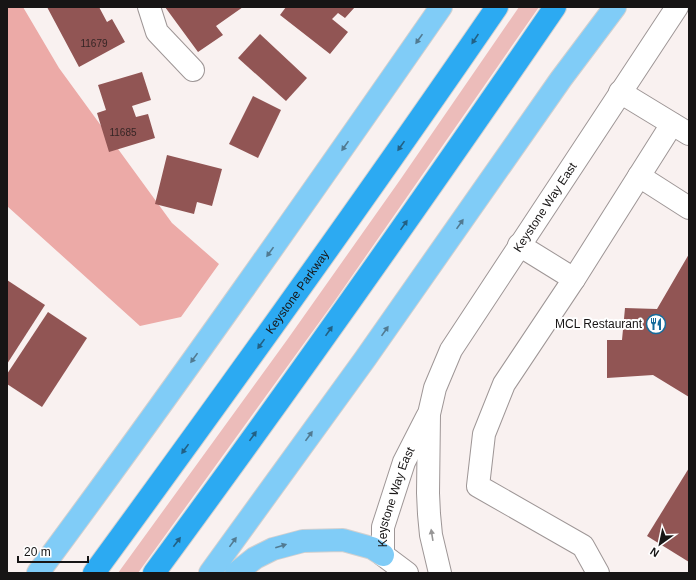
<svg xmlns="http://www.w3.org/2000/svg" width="696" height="580" font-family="Arial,sans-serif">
<rect width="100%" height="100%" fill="#f9f1f0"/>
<path fill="#ecbcba" d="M519,7H539L334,302L138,573H118L287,340L400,180Z"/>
<path fill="#ecaaa7" d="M7,7H23L59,68L172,223L219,264L181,317L140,326L7,206Z"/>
<g fill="#915554">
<path d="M47,7H99L107,22L112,19L125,42L79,67Z"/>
<path d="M165,7H243L216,26L223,35L198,52Z"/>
<path d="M286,7H355L345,18L338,13L332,19L348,32L330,54L280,15Z"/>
<path d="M260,34L307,78L286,101L238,58Z"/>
<path d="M142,72L151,100L132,106L136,117L148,114L155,138L109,152L97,113L106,110L98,85Z"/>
<path d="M253,96L281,110L258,158L229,144Z"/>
<path d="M167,155L222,169L212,206L197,202L194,214L155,204Z"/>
<path d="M689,254V397L653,375L607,378V340H622L625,308L657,309Z"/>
<path d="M7,280L45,305L7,364Z"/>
<path d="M48,312L87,338L42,407L7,384V374Z"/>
<path d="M689,468V562L647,536Z"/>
</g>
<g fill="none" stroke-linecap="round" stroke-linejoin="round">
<g stroke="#9e9696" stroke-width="24">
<g id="minor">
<path d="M149,7L157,32L193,70"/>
<path d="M620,92L689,134"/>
<path d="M639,176L689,208"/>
<path d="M519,245L574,279L504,384L484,434L478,486L583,546L598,573"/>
<path d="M574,279L672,124"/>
<path id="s1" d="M407,573L383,555V527L404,462L427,417"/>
<path id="s2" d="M440,573L431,535L429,514L428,493L429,414L435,388L451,350L677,7"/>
</g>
</g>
<g stroke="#d1d0d0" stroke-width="24">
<g id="major">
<path d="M38,573C176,387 309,197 441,7"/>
<path d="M210,573L365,359L561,79L615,7"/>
<path d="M236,573L255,558L273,549L303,541L343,540L372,548L383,555"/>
</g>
</g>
<g stroke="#d1d0d0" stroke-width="24">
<g id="highway">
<path id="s3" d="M94,573C231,386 366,198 497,7"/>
<path d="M154,573C291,387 424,198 555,7"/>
</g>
</g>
<use href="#minor" stroke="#fff" stroke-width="22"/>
<use href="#major" stroke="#80ccf7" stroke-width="22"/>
<use href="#highway" stroke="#2caaf2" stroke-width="22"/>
</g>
<defs><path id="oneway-solid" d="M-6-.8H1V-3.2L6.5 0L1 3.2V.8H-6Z"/></defs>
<g fill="#517a91">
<use href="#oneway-solid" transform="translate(419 39) rotate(125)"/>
<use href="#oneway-solid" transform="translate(345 146) rotate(125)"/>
<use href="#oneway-solid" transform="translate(460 224) rotate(-55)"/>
<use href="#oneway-solid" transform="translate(270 252) rotate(126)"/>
<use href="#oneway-solid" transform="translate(385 331) rotate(-55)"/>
<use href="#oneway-solid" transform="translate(194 358) rotate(126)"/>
<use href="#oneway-solid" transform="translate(309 436) rotate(-54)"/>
<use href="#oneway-solid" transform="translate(233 542) rotate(-54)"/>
<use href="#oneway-solid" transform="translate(281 546) rotate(-17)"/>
</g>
<g fill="#226084">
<use href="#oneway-solid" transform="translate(475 39) rotate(124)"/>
<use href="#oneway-solid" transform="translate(401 146) rotate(125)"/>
<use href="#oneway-solid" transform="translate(404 225) rotate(-55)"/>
<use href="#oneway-solid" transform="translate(329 331) rotate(-55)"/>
<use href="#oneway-solid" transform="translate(261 344) rotate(126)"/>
<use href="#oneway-solid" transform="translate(253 436) rotate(-54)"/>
<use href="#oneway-solid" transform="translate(185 449) rotate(126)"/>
<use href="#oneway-solid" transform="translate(177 542) rotate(-53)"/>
</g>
<use fill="#979696" href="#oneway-solid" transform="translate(432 535) rotate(-99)"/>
<defs>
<g id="restaurant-ring" transform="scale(1)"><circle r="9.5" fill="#fff" stroke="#156b9b" stroke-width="1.5"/><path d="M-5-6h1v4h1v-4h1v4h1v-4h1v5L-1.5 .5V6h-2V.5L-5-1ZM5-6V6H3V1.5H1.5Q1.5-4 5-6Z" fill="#156b9b"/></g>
</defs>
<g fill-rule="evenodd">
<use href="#restaurant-ring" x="656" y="324"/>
</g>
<g text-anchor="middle" stroke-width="4" stroke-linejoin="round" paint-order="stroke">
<g font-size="10" fill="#362525">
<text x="94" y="47">11679</text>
<text x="123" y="136">11685</text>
</g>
<g font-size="12" fill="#171515" stroke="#fff">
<text dy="4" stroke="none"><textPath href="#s2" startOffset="399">Keystone Way East</textPath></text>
<text dy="4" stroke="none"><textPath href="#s3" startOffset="347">Keystone Parkway</textPath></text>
<text dy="4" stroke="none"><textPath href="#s1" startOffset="90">Keystone Way East</textPath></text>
</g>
<g font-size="12" fill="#171515" stroke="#fff" text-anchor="end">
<text x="642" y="328">MCL Restaurant</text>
</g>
</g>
<rect width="696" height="580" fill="none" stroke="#171515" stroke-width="16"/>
<g transform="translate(660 544) rotate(213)" stroke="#ffffff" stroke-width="3" paint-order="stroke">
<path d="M0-3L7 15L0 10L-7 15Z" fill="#171515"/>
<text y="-6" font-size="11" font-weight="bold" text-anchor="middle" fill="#171515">N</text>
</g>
<path d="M18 556v6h70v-6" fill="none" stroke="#171515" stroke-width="2"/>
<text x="24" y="556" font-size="12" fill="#171515" stroke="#ffffff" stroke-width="3" paint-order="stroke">20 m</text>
</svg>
